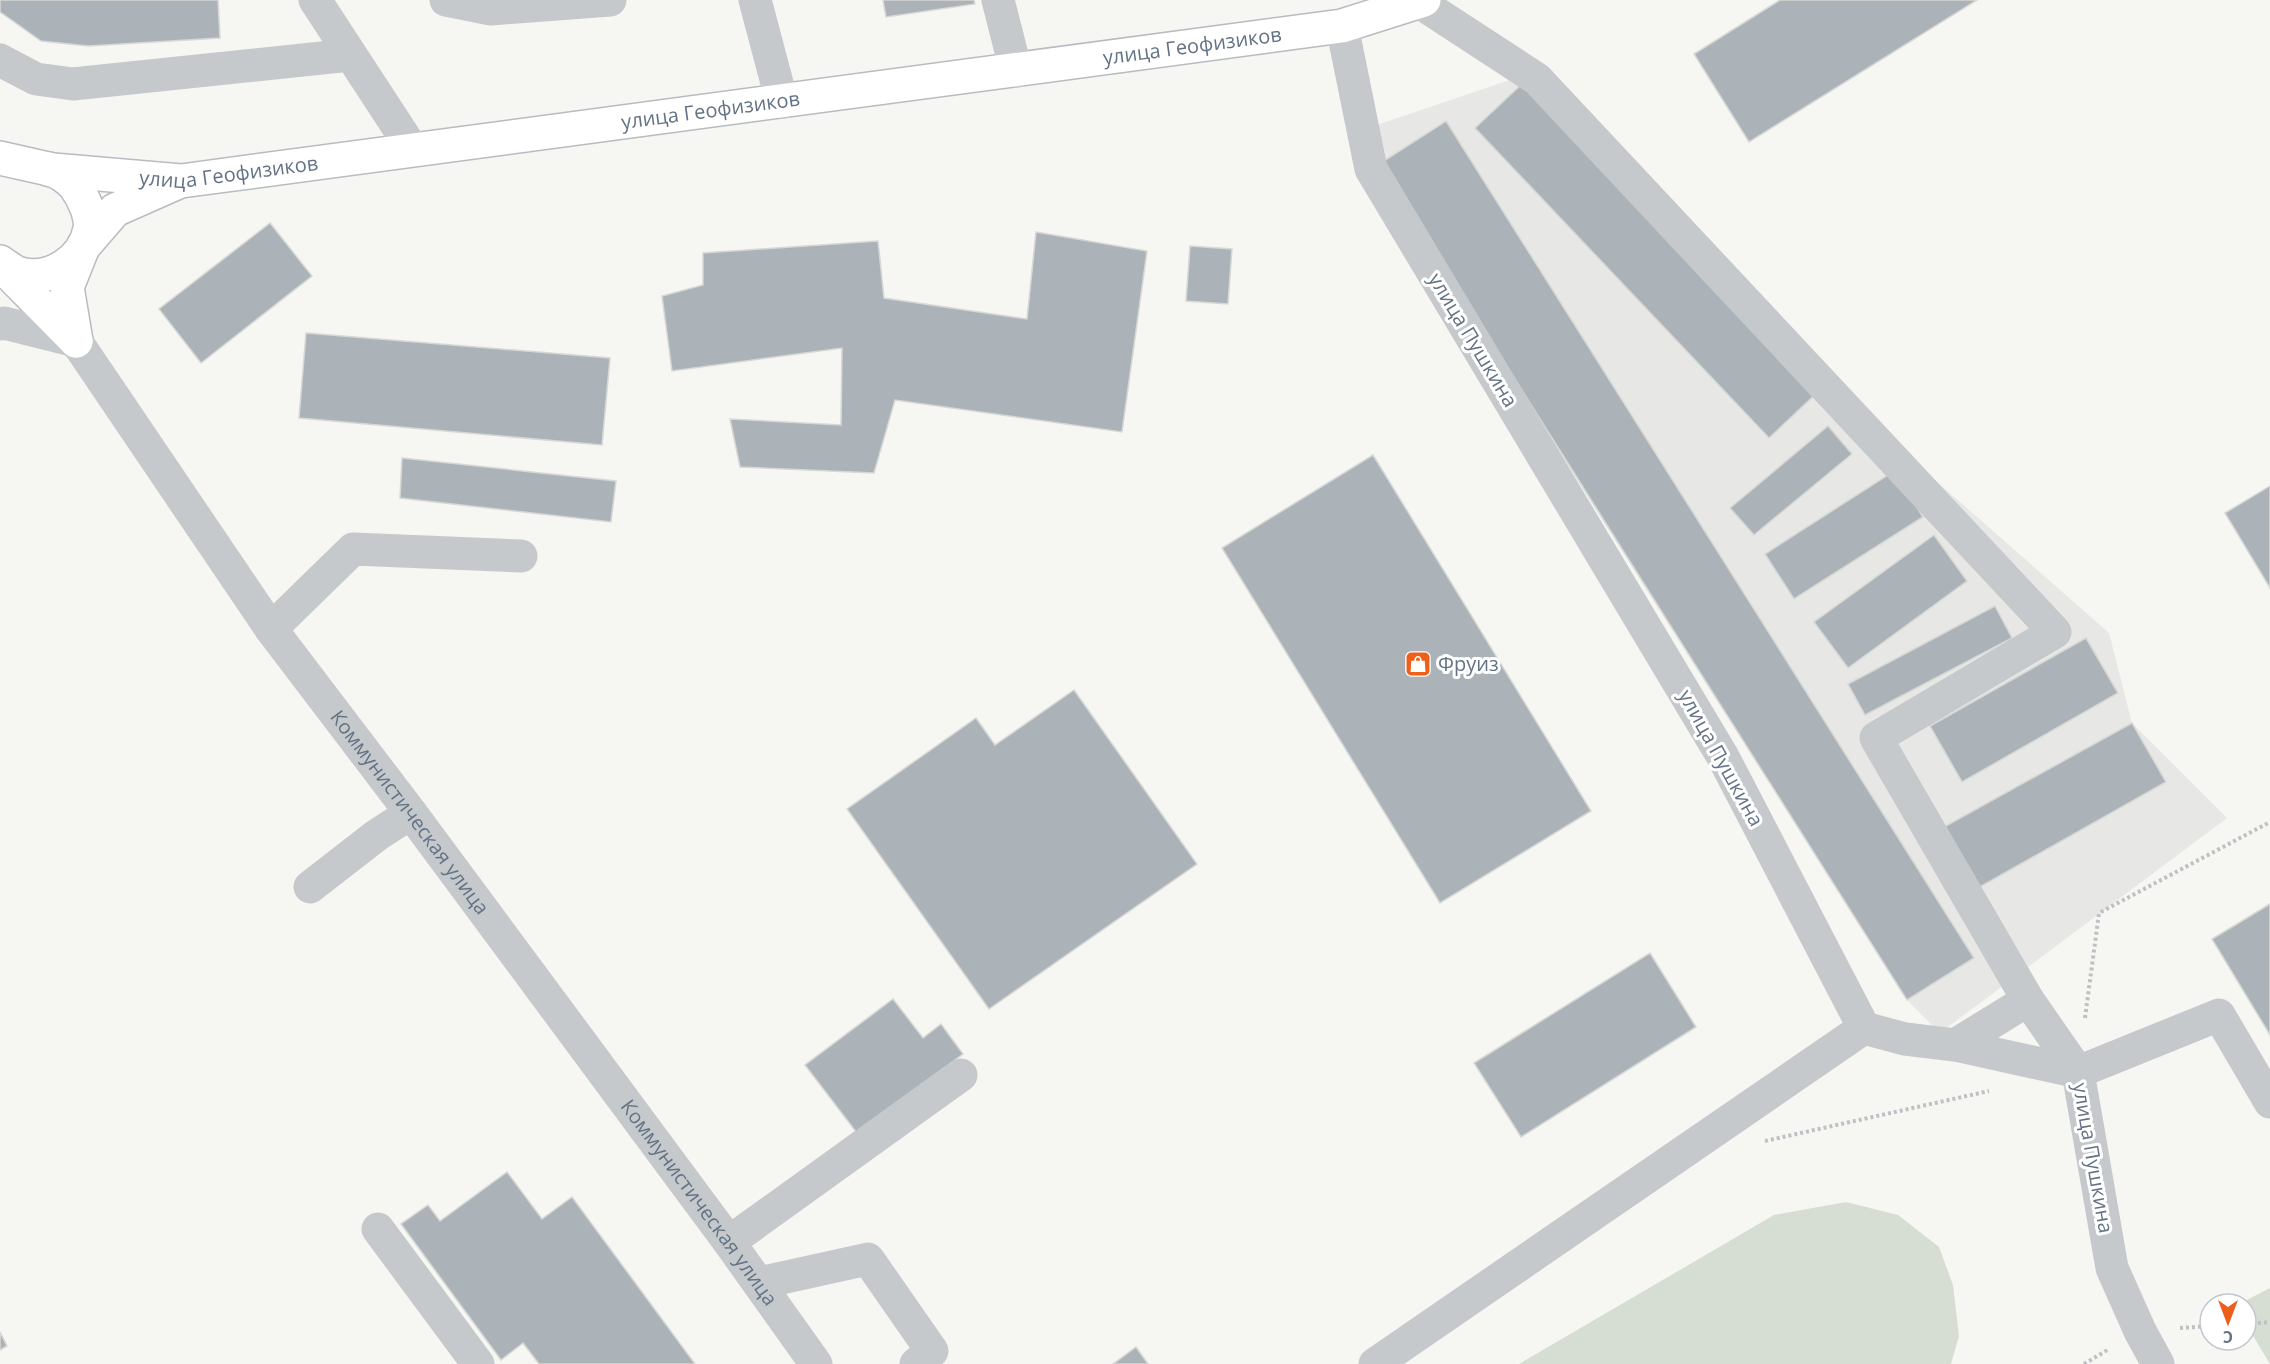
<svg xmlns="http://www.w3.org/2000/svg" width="2270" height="1364" font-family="'Open Sans',sans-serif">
<rect width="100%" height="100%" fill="#f6f6f2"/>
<path fill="#e7e8e6" d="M1539,70L1835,392L2109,633L2132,723L2227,818L1940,1033L1907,1000L1356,132Z"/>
<g fill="#d6ded3">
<path d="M1846,1202L1898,1215L1939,1247L1953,1285L1959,1336L1951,1364H1519L1774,1215Z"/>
<path d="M2270,1288V1364L2246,1324V1304H2239Z"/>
</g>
<g fill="#abb3b9" stroke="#d7d8d5" stroke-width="1.5">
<path d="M0,0H218L220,38L88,46L41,41L3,14L0,12Z"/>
<path d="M883,0H974L975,4L886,17Z"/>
<path d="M1780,0H1977L1749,142L1694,54Z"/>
<path d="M1525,81L1819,391L1769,438L1475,128Z"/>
<path d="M1446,121L1974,958L1907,1000L1379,164Z"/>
<path d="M270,223L312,276L201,363L159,309Z"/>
<path d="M1036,232L1147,251L1122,432L895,400L874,473L740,467L730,419L841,425L842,348L672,371L662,296L703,285V253L878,241L884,298L1027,319Z"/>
<path d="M1190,246L1232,249L1228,304L1186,301Z"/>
<path d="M306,333L610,358L602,445L299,418Z"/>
<path d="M1828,426L1852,454L1754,535L1730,508Z"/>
<path d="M1373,455L1591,811L1440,903L1222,548Z"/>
<path d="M402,458L616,481L611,522L400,498Z"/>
<path d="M1894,471L1923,517L1794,599L1765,554Z"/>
<path d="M2270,486V588L2225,513Z"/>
<path d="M1934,535L1967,581L1848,668L1814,622Z"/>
<path d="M1995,606L2012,638L1865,715L1848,684Z"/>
<path d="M2086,638L2118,693L1962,782L1930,726Z"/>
<path d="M1074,690L1197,864L989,1009L847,809L976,718L995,745Z"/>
<path d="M2132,723L2166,782L1978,888L1944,827Z"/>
<path d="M2270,904V1035L2212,939Z"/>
<path d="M1650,953L1696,1027L1521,1137L1474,1063Z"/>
<path d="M893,999L923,1038L941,1024L963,1054L857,1133L805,1065Z"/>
<path d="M507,1172L542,1219L572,1197L695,1364H539L523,1343L501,1360L401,1224L428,1205L440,1221Z"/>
<path d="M0,1332L7,1346L0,1350Z"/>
<path d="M1136,1347L1148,1364H1113Z"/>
</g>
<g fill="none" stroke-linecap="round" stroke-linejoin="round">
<g stroke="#b8bcc0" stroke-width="36">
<g id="major">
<path id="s2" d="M0,158L53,170L181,181L1342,26L1424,0"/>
<path d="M0,262C6,266 13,272 20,274C51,282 84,260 90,229C92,215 83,197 75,186C68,178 58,171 48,169"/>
<path d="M3,267L76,341"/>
<path d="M76,341L67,287L83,247L115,210L176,183"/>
</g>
</g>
<g stroke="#bfc0c3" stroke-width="4" stroke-dasharray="3 3" stroke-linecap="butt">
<path d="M2085,1018L2099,913L2270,822"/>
<path d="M1765,1141L1989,1091"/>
<path d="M2246,1324L2270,1322"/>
<path d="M2180,1328L2210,1326"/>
<path d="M2084,1364L2109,1349"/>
</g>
<g stroke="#c5c9cc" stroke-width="33">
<path d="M315,0L413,150"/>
<path d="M446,0L491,9L610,0"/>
<path d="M755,0L782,102"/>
<path d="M998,0L1016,71"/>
<path d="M1419,2L1537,79L2055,632L1876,738L2028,1000L1955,1045"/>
<path d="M1342,26L1371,169L1723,757L1864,1028L1905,1039L1955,1045L2078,1072L2112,1268L2140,1331L2158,1364"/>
<path d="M0,60L36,79L73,84L350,55"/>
<path id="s1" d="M0,324L4,323L76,341L271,629L411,813L729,1242L816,1364"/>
<path d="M271,629L353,549L521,556"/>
<path d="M310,887L377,835L411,813"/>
<path d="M2028,1000L2078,1072L2219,1015L2270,1102"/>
<path d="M378,1229L478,1364"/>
<path d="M729,1242L961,1075"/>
<path d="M759,1283L868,1259L932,1351L916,1364"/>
<path d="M1375,1364L1864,1028"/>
</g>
<use href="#major" stroke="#fff" stroke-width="33"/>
</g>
<defs>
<g id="shop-square" transform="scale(1.35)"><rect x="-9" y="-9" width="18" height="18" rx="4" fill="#ed601b" stroke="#fff"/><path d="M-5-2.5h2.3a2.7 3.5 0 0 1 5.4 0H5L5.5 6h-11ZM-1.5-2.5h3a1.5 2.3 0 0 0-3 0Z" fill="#fff"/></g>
</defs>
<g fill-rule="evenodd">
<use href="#shop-square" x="1418" y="664"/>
</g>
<g text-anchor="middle" stroke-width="6" stroke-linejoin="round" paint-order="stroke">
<g font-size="20" fill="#637385" stroke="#fff">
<text dy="7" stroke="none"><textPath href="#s2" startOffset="1203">улица Геофизиков</textPath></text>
<text dy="7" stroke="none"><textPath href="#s2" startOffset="717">улица Геофизиков</textPath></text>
<text dy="7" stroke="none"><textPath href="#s2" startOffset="231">улица Геофизиков</textPath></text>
<text transform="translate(1473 340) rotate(59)" y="7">улица Пушкина</text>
<text transform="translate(1721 758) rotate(61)" y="7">улица Пушкина</text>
<text dy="7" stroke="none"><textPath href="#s1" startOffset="656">Коммунистическая улица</textPath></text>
<text transform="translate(2093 1158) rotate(80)" y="7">улица Пушкина</text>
<text dy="7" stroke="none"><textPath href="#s1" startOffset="1142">Коммунистическая улица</textPath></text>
</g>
<g font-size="20" fill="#637385" stroke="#fff" text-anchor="start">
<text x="1438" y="671">Фруиз</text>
</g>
</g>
<g transform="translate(2228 1322) rotate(180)"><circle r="28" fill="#ffffff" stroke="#c1c7ce" stroke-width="1.5"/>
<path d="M0-4.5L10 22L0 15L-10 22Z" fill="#ed601b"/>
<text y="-9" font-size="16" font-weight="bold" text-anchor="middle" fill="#637385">С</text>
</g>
</svg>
